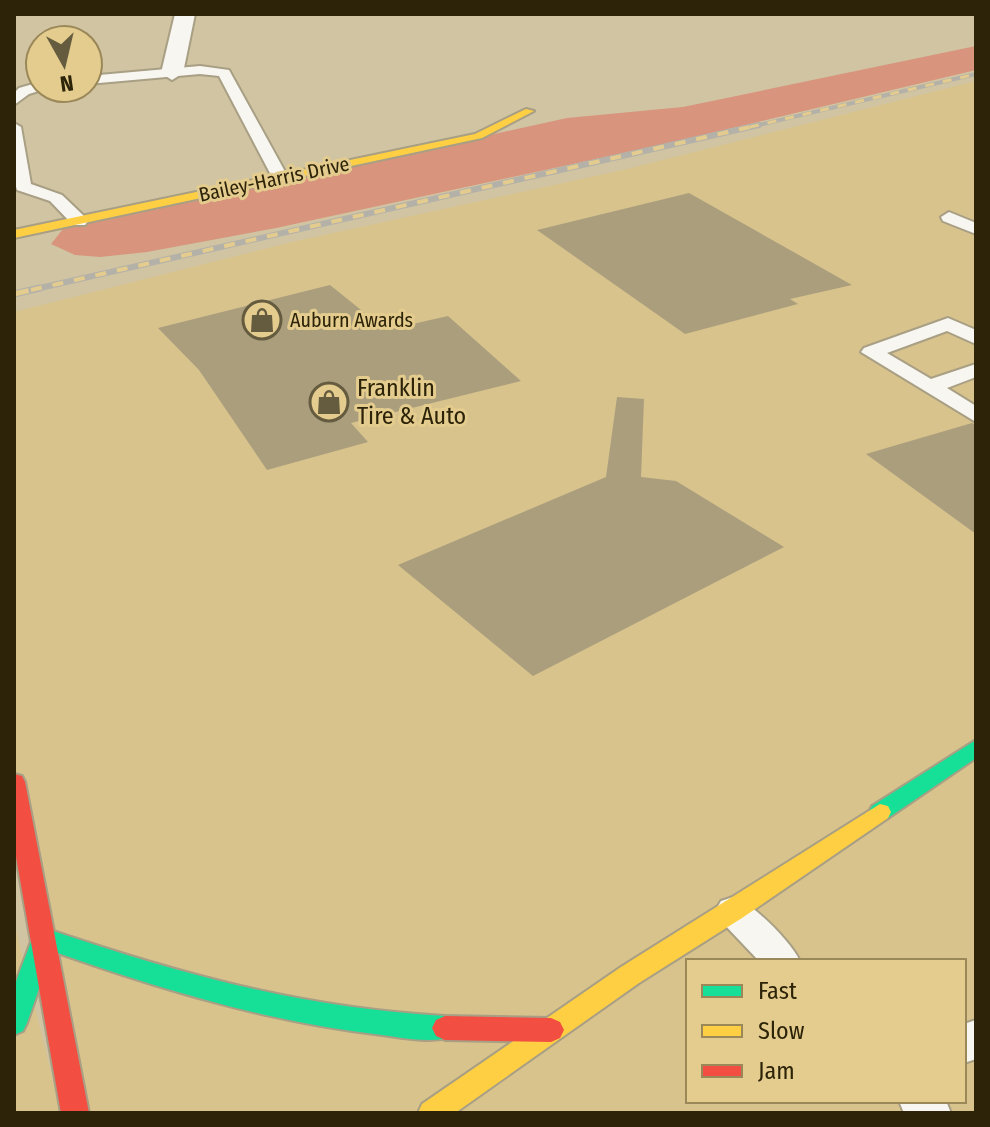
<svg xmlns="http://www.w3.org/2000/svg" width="990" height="1127" font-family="'Fira Sans Condensed',sans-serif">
<rect width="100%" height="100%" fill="#d0c4a2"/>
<g fill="#d8c38d" fill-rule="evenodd">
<path d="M976,81V1113H75L14,782V312L292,242L627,169ZM688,961H964V1101H688Z"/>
<path d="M14,922L61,1113H14Z"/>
</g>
<path fill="#d8947c" d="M976,46V70L670,143L276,228L147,252L100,257L75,255L51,244L63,229L567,118L683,107Z"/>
<g fill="#aa9e7d">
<path d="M689,193L852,285L790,299L798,304L685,334L537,230Z"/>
<path d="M330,285L386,330L448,316L521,381L351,423L368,442L267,470L199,370L158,328Z"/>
<path d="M617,397L644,399L641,477L676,481L784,547L533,676L398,565L606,477Z"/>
<path d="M972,423L976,425V534L866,454Z"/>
</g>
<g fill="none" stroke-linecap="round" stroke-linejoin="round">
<g stroke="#a89f84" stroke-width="4">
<g id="lane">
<path d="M200,66L229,70L288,177L286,180L280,182L272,177L219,76L200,74L88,84V76Z"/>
<path d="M40,82V88L45,89L29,94L14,105V93L19,88Z"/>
<path d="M14,123L21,127L31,184L62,195L85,217L88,221L85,225H73L50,201L17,190L14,180Z"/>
<path d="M949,212L976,223V234L943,221L941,217Z"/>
<path d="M948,318L976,330V344L947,331L887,353L931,379L976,364V377L947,388L976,406V422L861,352L864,348Z"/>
<path d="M733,897C754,904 790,941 800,961H759L721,921L715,911L721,901Z"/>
<path d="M976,1020V1059L964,1063V1024Z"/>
<path d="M899,1101H946L951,1113H904Z"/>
</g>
</g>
<g stroke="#a89f84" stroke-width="4">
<path id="street" d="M175,14H195L183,73L172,80L161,73Z"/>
</g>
<g stroke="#a89f84" stroke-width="4">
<g id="fast">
<path d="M976,740V758L888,818L880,820L872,818L869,812L872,806Z"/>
<path d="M44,928C180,974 301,1008 445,1016L454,1020L458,1028L454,1036C434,1044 404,1038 382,1035C268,1022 160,989 52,951L27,1023L23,1031L14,1035V987L35,931Z"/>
</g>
</g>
<g stroke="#a89f84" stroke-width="4">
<g id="slow">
<path d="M526,109L534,111L482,138L14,238V230L475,134Z"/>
<path d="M880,804L888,806L891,812L888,818L742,918L639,983L455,1113H418L422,1104L621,967Z"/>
</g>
</g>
<g stroke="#a89f84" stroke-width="4">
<g id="jam">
<path d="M14,774L22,776L25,782L89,1113H61L14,845Z"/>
<path d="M445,1016L551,1018L560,1022L564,1030L560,1038L551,1042L445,1040L436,1036L432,1028L436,1020Z"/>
</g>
</g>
<use href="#lane" fill="#f8f6f1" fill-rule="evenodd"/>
<use href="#street" fill="#f8f6f1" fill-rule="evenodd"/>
<use href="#fast" fill="#16e098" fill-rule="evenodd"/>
<use href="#slow" fill="#ffcf43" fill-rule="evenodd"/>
<use href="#jam" fill="#f24e42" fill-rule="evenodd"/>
<g stroke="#b4b1a9" stroke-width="4">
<path id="rail-far2" d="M750,127L976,74"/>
</g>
<g stroke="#b4b1a9" stroke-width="6">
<path id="rail-far1" d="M31,290L759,125"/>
</g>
<g stroke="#b4b1a9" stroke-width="7">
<path id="rail" d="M14,294L40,288"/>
</g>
<use href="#rail-far2" stroke="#e4cc8e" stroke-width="3" stroke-dasharray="9" stroke-linecap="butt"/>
<use href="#rail-far1" stroke="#e4cc8e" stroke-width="4" stroke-dasharray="11" stroke-linecap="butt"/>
<use href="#rail" stroke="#e4cc8e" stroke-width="5" stroke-dasharray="15" stroke-linecap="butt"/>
</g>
<defs>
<g id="shop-ring" transform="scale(2)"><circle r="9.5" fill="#e4cc8e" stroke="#655b3f" stroke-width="1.5"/><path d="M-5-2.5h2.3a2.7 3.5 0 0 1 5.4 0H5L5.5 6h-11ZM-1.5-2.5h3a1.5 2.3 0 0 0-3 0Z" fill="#655b3f"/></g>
</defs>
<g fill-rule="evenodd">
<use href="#shop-ring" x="262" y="320"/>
<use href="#shop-ring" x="329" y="402"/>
</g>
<g text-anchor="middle" stroke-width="6" stroke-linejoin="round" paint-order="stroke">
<g font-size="20" fill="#2c2309" stroke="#e4cc8e">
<text transform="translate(274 179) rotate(-12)" y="7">Bailey-Harris Drive</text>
</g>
<g font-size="20" fill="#2c2309" stroke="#e4cc8e" text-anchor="start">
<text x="290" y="327">Auburn Awards</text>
</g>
<g font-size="24" fill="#2c2309" stroke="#e4cc8e" text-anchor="start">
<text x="357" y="396">Franklin<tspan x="357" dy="28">Tire &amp; Auto</tspan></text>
</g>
</g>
<rect width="990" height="1127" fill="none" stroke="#2c2309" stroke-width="32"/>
<rect x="686" y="959" width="280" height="144" fill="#e4cc8e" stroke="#9a8859" stroke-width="2"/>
<rect x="702" y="985" width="40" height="12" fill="#16e098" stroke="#9a8859" stroke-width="2"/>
<text x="758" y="999" font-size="24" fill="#2c2309">Fast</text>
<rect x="702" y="1025" width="40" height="12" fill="#ffcf43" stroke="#9a8859" stroke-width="2"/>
<text x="758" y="1039" font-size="24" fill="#2c2309">Slow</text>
<rect x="702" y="1065" width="40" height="12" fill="#f24e42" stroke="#9a8859" stroke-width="2"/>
<text x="758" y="1079" font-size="24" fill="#2c2309">Jam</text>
<g transform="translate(64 64) rotate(172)"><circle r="38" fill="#e4cc8e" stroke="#9a8859" stroke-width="2"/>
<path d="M0-6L14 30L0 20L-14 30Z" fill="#655b3f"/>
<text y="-12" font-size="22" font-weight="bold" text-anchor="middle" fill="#2c2309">N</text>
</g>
</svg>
